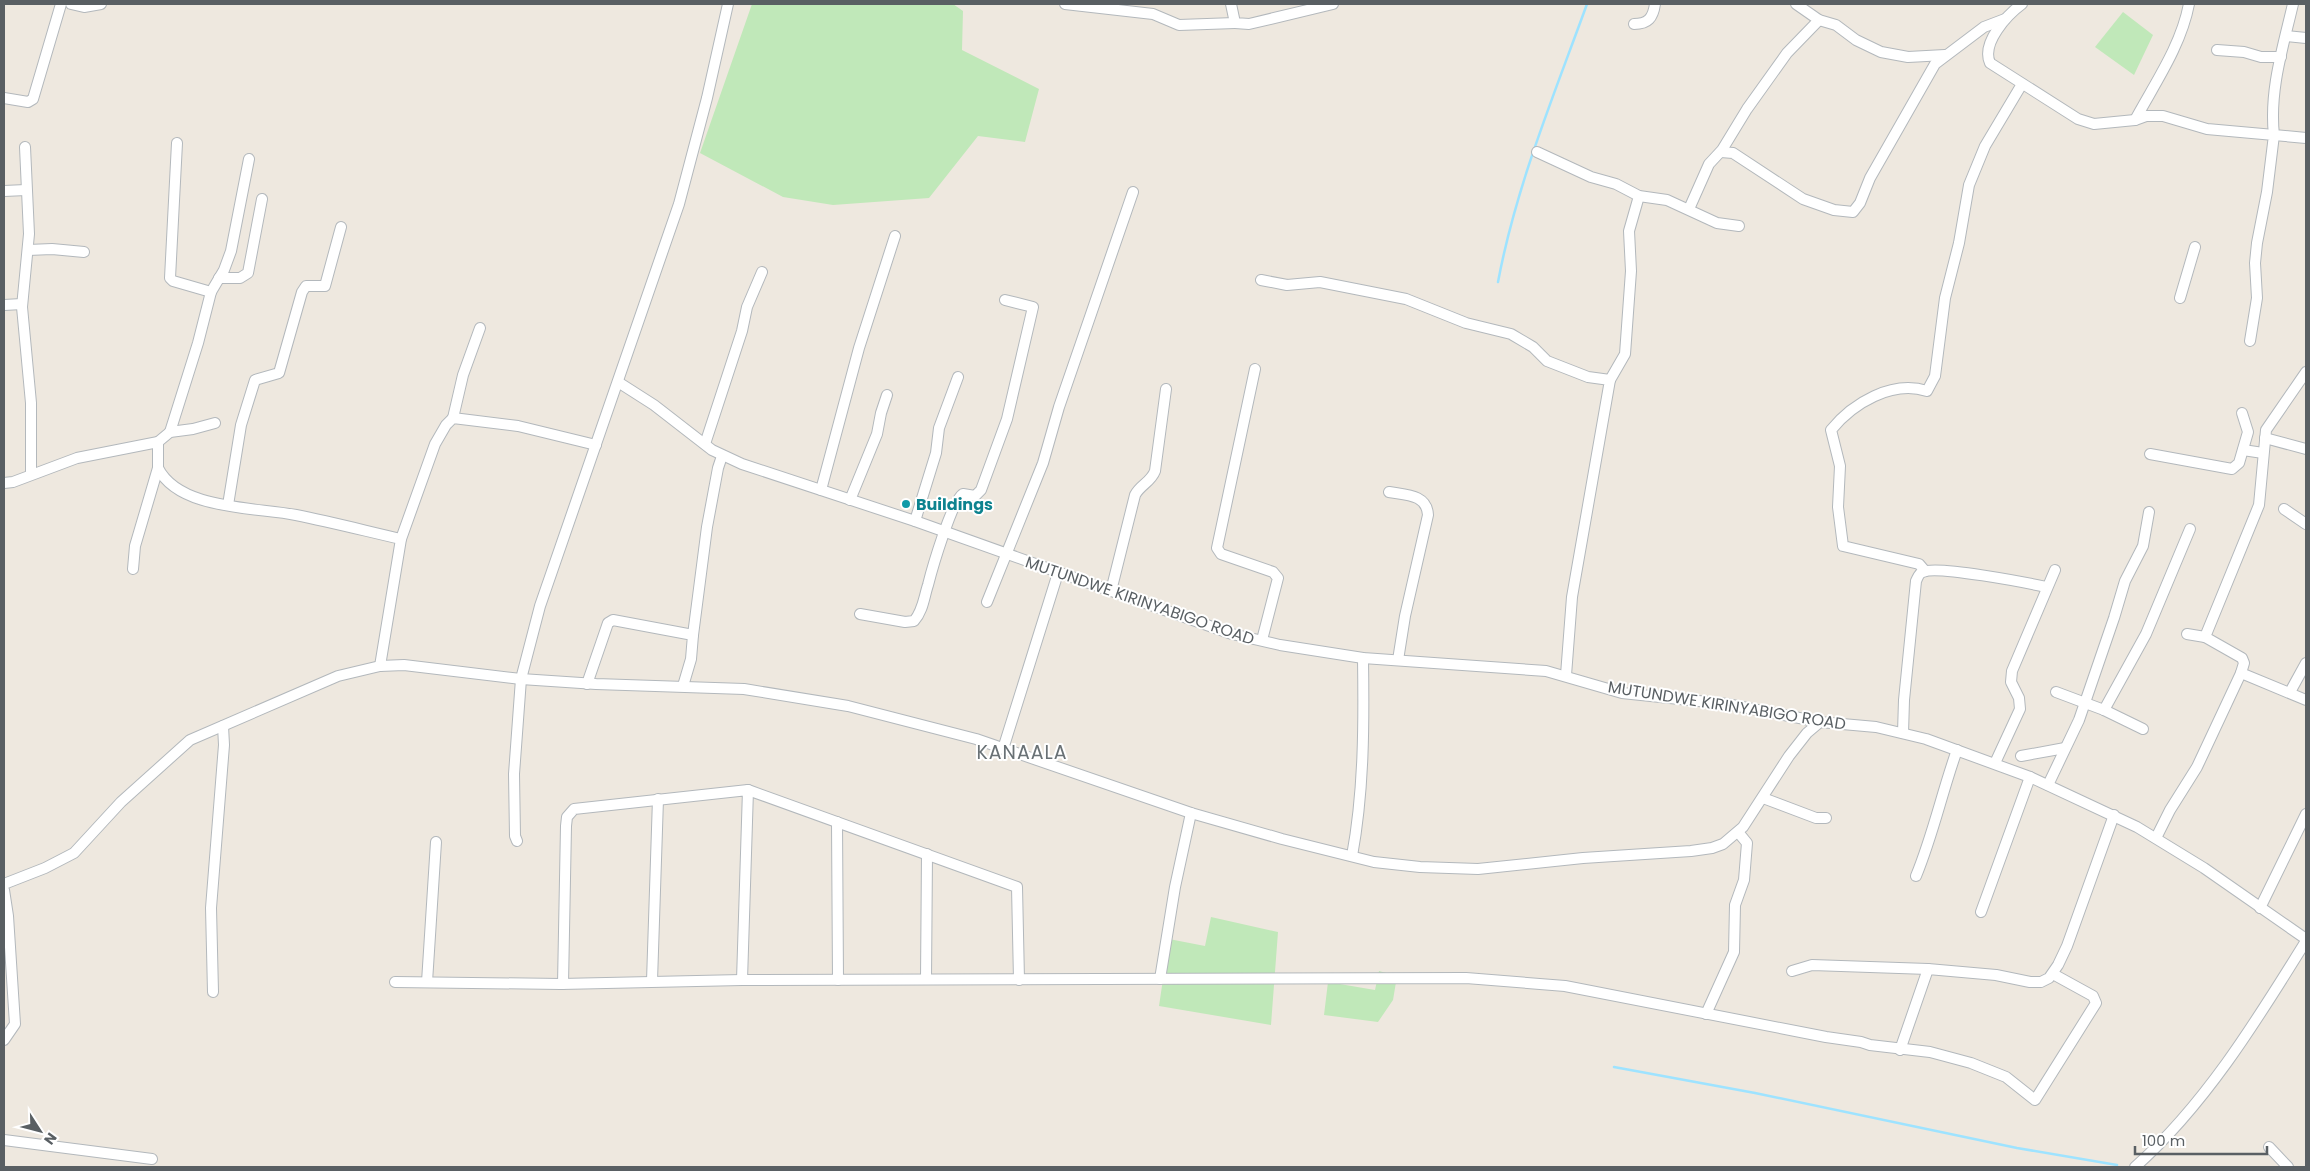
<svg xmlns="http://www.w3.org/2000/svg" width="2310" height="1171" font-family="Poppins,sans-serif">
<rect width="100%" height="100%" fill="#eee8df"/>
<g fill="#c0e8b9">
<path d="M752,4H953L963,11L962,50L1039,89L1025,142L978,136L929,198L833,205L783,197L700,153Z"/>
<path d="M2123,12L2153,35L2134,75L2095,47Z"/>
<path d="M1211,917L1278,932L1271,1025L1159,1006L1169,939L1205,946Z"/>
<path d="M1379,971L1397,976L1393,1000L1378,1022L1324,1015L1328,982L1375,990Z"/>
</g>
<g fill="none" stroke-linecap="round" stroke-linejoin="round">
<g stroke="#9ee3ff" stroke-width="2.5">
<path d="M1498,282C1516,186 1554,95 1587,4"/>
<path d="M1614,1067L1755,1093L2017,1148L2117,1165"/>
</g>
<g stroke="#b3b8bc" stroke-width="12">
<g id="minor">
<path d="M71,4L84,7L101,4"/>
<path d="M1065,4L1153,14L1179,25L1235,23"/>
<path d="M1231,4L1235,23L1249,24L1333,4"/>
<path d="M1796,4L1819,20L1836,25L1856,40L1881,52L1908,57L1945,55"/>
<path d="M2022,4C2007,15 1981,43 1990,63L2078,119L2094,124L2135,120L2146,116H2163L2207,129L2274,135L2267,192L2257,243L2255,263L2257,298L2250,341"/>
<path d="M2293,4C2283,47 2269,91 2274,135L2306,138"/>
<path d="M1634,24C1648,24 1653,18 1655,4"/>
<path d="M2286,36L2306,38"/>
<path d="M2217,50L2244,52L2261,57H2281"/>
<path d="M4,98L28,102L33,99L61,4"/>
<path d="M2135,120C2155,83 2181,46 2189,4"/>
<path d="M177,143L170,278L173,281L211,292"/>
<path d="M25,147L29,234L22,307L31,403V474"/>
<path d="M1537,152L1591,177L1616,184L1639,196L1667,200L1717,223L1739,226"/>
<path d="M1721,152L1733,153L1803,199L1834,210L1853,212L1860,203L1870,178L1935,64L1984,27L2005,19"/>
<path d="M4,191L26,190"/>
<path d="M1689,209L1709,164L1722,150L1747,109L1787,53L1819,20"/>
<path d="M28,250L52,249L84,252"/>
<path d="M219,278H240L248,273L262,199"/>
<path d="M1261,280L1287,285L1320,282L1406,299L1466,323L1511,334L1533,347L1547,361L1588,377L1610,380L1572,597L1566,675"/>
<path d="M2180,298L2195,247"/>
<path d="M4,305L22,304"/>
<path d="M1255,369L1217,548L1221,554L1273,572L1278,578L1262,640"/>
<path d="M1610,380L1625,354L1631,271L1629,231L1639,196"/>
<path d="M618,382L654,405L712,450L742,464L915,521L1232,634L1280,645L1363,658L1546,671L1622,693L1727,704L1820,722L1876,727L1926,739L2030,777L2137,827L2204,868L2306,939"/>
<path d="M453,418L463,375L480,328"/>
<path d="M215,423L193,429L170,432L158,442V468C179,510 255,507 296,515C331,522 366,531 401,539"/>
<path d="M170,432L198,343L211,292L224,270L231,251L249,159"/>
<path d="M2265,438L2306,449"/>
<path d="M705,444L742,331L747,307L762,272"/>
<path d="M2243,450L2263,453"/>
<path d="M2150,454L2232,469L2239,463L2248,432L2242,413"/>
<path d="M4,483L13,482L77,458L158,442"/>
<path d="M821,490L859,348L895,236"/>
<path d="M1389,492C1405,495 1427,494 1428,515L1405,616L1398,660"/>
<path d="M850,500L877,434L881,413L887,395"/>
<path d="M228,505L241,425L255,380L279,373L302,292L306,286H325L341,227"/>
<path d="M2284,509L2306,524"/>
<path d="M915,521L936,453L939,428L958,377"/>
<path d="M133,569L135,546L158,468"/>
<path d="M1925,571L1919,564L1843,546L1838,507L1840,466L1831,430C1853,403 1892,380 1927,391L1935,376L1945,298L1959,243L1969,185L1985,146L2022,84"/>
<path d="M1111,591L1135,495C1140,485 1151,482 1155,471L1166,389"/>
<path d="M987,602L1043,463L1059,407L1133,192"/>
<path d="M860,614L905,622L914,621C923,611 924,597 928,585C932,569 952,500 963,494L975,496L981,490L1007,419L1033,307L1005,300"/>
<path d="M2187,634L2205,637"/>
<path d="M693,635L707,527L718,468L722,456"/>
<path d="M380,666L401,539L435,444L446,425L453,418L518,426L596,445"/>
<path d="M2241,673L2306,700"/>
<path d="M587,684L608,623L613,620L693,635L691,659L683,686"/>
<path d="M2056,692L2104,710L2143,729"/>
<path d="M2290,692L2306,663"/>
<path d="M2104,710L2146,634L2190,529"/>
<path d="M1903,733L1904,700L1916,581C1918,577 1919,573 1923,572C1936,565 2028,583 2046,587"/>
<path d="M1003,749L1058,573"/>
<path d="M2021,756L2065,748"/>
<path d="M1995,763L2020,709L2019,698L2011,682L2012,671L2055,570"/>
<path d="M2048,785L2079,720L2114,618L2125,581L2143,546L2149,512"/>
<path d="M748,790L1017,887L1019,980"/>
<path d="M1763,798L1816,818H1826"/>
<path d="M837,822L838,980"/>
<path d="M2156,838L2170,810L2197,767L2241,673L2244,663L2242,658L2205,637L2259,505L2266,430L2306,372"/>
<path d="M517,841L515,836L514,774L521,679L540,606L679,204L707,98L728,4"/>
<path d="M1352,856C1364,791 1364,724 1363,658"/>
<path d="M1916,876C1933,835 1942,792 1957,750"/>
<path d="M4,884L45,868L74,853L121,802L190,740L338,676L380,666L404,665L521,679L596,684L744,689L848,706L976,739L1191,813L1282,839L1374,862L1420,867L1478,869L1583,858L1691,851L1712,848L1723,844L1743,827L1789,756L1807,733L1820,722"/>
<path d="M4,890L8,916L15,1024L4,1040"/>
<path d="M2260,908L2306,814"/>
<path d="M1981,912L2030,777"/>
<path d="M1792,971L1812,965L1928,969"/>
<path d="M926,979L927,854"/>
<path d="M1160,979L1175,887L1191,813"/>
<path d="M652,981L658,799"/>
<path d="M395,982L561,984L742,980L1466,978L1565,986L1826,1037L1861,1042L1870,1045L1930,1052L1971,1063L2006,1077L2035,1100L2096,1003L2093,996L2053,974"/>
<path d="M427,982L436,842"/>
<path d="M563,984L566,826L567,817L574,809L748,790L742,980"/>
<path d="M213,992L211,908L224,745L223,726"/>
<path d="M1706,1014L1734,952L1735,905L1744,880L1747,843L1738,832"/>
<path d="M1900,1050L1928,969L1996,975L2030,982H2041L2049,978L2058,965L2067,946L2114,815"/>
<path d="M4,1140L152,1159"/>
<path d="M2269,1147L2288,1167"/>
<path d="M2135,1167C2205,1105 2257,1020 2306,941"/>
</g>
</g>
<use href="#minor" stroke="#fff" stroke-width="10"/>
</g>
<circle fill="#0f9aa8" stroke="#fff" stroke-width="2" cx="906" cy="504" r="5"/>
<g text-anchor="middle" stroke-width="4" stroke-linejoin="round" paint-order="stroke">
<g font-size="16" font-weight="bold" fill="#0d838f" stroke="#fff" text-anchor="start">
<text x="916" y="510">Buildings</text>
</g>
<g font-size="16" fill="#595f63" stroke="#fff">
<text transform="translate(1140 600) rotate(19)" y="6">MUTUNDWE KIRINYABIGO ROAD</text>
<text transform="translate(1727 705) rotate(9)" y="6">MUTUNDWE KIRINYABIGO ROAD</text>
</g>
<g font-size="19" letter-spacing="1" fill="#697175" stroke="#fff">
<text x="1022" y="759">KANAALA</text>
</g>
</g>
<rect width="2310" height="1171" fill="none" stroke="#595f63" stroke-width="10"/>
<g transform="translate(40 1131) rotate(126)" stroke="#ffffff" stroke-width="4" paint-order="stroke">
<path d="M0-4L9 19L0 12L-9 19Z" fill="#595f63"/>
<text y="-8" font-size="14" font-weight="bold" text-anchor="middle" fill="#595f63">N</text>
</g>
<path d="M2135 1146v8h132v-8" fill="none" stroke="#595f63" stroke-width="2.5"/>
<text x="2142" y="1146" font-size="15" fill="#595f63" stroke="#ffffff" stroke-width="4" paint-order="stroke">100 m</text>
</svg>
